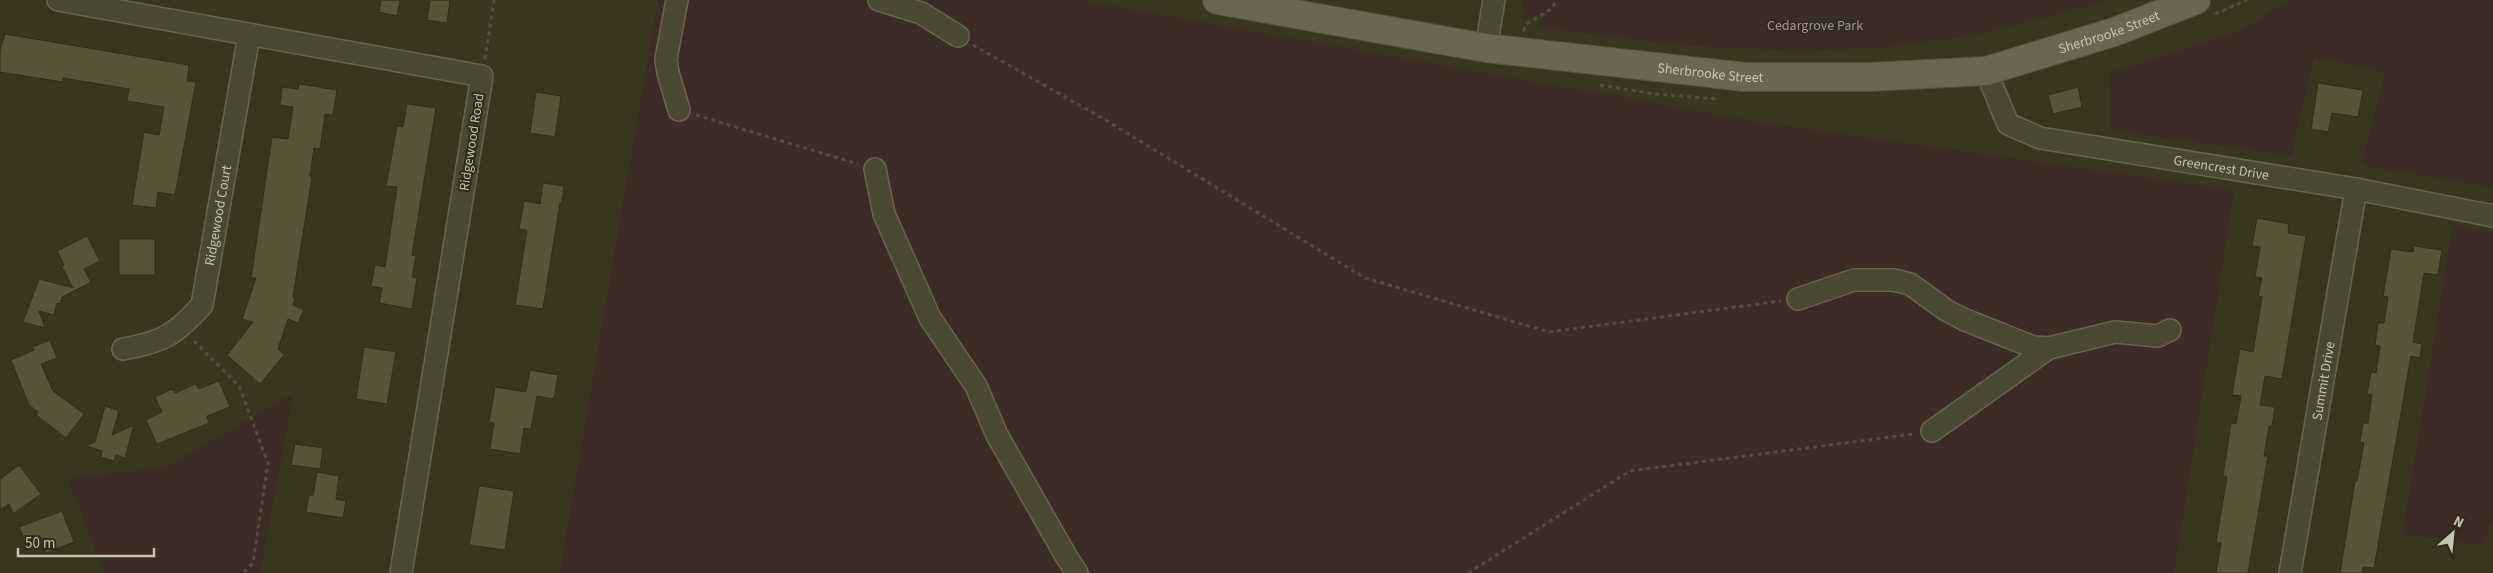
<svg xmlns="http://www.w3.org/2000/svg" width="2493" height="573" font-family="'Source Sans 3',sans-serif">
<rect width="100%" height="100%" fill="#39351f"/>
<g fill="#3c2c23">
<path d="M658,0H1078L1752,121L2234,190L2174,573H560Z"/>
<path d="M1521,0H2110L1974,35L1888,47L1800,51L1679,45L1537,27L1550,10L1526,19Z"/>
<path d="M2290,0H2493V187L2361,165L2386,72L2314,57L2291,156L2111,130L2110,73L2240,31Z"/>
<path d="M2453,225L2493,232V522L2481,545L2403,534Z"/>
<path d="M293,394L260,573H104L68,478L165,468Z"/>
</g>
<g fill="#585338" stroke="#302d1b">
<path d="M381,0H400L397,16L379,12Z"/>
<path d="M430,0H450L447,23L427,20Z"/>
<path d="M5,34L189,65L187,81L196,82L175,195L158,192L156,208L132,205L144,132L159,135L164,107L127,101L129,89L63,78V82L0,72V50Z"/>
<path d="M2318,83L2363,90L2358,117L2332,113L2328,132L2311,129Z"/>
<path d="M299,84L337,90L333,115L325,114L320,149L314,148L310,176L312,177L293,297L295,298L293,305L304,310L298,323L288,319L278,349L284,355L260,384L227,355L253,322L242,319L256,278H251L272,137L288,139L293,107L280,105L282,87L298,89Z"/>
<path d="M2078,87L2082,107L2053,114L2048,95Z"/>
<path d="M536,92L561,96L555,137L530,133Z"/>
<path d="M407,104L436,108L412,255L416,256L412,277L417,278L412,309L379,303L382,288L371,286L375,265L385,267L397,187L386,186L397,126L403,127Z"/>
<path d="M543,183L564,186L562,203H560L543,309L515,305L527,230L519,229L524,201L540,204Z"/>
<path d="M2257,218L2289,224L2288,233L2306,236L2282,379L2265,376L2260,405L2275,407L2272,426H2269L2264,456H2268L2248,573H2216L2221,543L2216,542L2227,477L2223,476L2231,423L2236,424L2241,396L2232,395L2236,371L2240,349L2253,352L2262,297L2258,296L2262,278L2255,277L2260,247L2252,246Z"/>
<path d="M87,236L100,261L84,269L91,282L62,297L60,304L57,303L54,315L39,311L45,328L23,322L39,279L73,288L62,267L64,265L57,251Z"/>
<rect x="119" y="239" width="36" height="36"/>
<path d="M2414,246L2442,250L2438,275L2424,273L2413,342L2422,344L2420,358L2411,356L2374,568L2363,567L2362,573H2340L2355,481H2357L2364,443L2360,442L2363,423H2368L2372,395L2367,394L2371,372L2376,373L2380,346L2375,345L2378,323H2384L2388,297L2383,296L2391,249L2413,252Z"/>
<path d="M50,340L57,358L41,364L53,391L84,414L66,438L36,415L38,412L29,405L11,360L34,350L33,347Z"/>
<path d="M364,347L396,352L387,404L356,399Z"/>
<path d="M530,370L558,375L554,399L537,396L531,429L524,428L520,454L490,449L494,423L489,422L495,387L526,392Z"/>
<path d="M219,381L230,407L207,416L209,423L157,444L146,420L162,412L155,397L172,389L175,393L196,384L198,389Z"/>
<path d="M105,406L119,411L112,435L134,425L125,458L116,455L114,461L101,457L102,451L86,446L95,442Z"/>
<path d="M295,444L323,448L320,469L291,465Z"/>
<path d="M19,465L41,494L13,514L9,504L0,510V479Z"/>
<path d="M317,472L339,476L336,499L346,501L343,518L306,512L309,495L313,496Z"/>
<path d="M479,486L514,491L505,550L469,545Z"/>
<path d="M62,511L74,542L46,553L40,536L25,542L19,527Z"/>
</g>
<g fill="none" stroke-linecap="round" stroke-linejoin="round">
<g stroke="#676551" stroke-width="24">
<g id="minor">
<path d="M58,0L482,76L401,573"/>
<path d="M677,0L666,59L668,73L679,110"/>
<path d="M879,0L921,13L958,36"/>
<path d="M1486,48L1494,0"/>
<path id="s1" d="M1986,71L2008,124L2040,138L2356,189L2493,216"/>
<path d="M875,169L884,214L930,318L976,386L997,435L1066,556L1077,573"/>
<path d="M1798,299L1854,280H1894L1910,284L1946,310L1963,319L2033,347L2049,348L2115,332L2158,336L2170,330"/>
<path id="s2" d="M123,349C163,342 175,335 202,305L249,35"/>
<path d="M1932,431L2049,348"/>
<path id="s3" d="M2290,573L2356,189"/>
</g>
</g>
<g stroke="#53503d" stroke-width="30">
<g id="major">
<path id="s4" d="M1217,0L1486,48L1745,77H1869L1986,71L2114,32L2196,0"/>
</g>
</g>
<g stroke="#58483f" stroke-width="3" stroke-dasharray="4 4" stroke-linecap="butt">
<path d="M2215,14L2247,0"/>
<path d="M1524,31L1525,25L1551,9L1557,0"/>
<path d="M973,45L1104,119L1365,278L1549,332L1781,301"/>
<path d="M485,59L494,0"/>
<path d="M1600,85L1654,94L1718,99"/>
<path d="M696,115L858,164"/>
<path d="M194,341L239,386L268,463L253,563L243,573"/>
<path d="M1468,573L1630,471L1914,434"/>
</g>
<use href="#minor" stroke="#4a4733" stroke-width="21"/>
<use href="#major" stroke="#6a6651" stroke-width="28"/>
</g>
<g text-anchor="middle" stroke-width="4" stroke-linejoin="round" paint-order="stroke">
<g font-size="14" fill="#b28b9e" stroke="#2e2b19">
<text x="1815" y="30">Cedargrove Park</text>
</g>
<g font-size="14" fill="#c6c4ae" stroke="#2e2b19">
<text dy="5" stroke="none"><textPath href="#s4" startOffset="904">Sherbrooke Street</textPath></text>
<text dy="5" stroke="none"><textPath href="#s4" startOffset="499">Sherbrooke Street</textPath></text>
<text transform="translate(471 142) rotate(-81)" y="5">Ridgewood Road</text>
<text dy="5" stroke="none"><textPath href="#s1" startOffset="276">Greencrest Drive</textPath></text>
<text dy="5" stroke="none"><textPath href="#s2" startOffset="184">Ridgewood Court</textPath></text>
<text dy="5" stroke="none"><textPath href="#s3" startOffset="195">Summit Drive</textPath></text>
</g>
</g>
<g transform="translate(2453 533) rotate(27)" stroke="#2e2b19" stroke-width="4" paint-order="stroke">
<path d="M0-4L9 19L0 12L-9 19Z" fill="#c6c4ae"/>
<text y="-8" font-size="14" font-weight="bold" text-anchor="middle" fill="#c6c4ae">N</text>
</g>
<path d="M18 548v8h136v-8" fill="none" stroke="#c6c4ae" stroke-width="2.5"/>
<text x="25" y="548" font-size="15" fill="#c6c4ae" stroke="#2e2b19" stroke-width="4" paint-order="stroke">50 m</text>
</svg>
